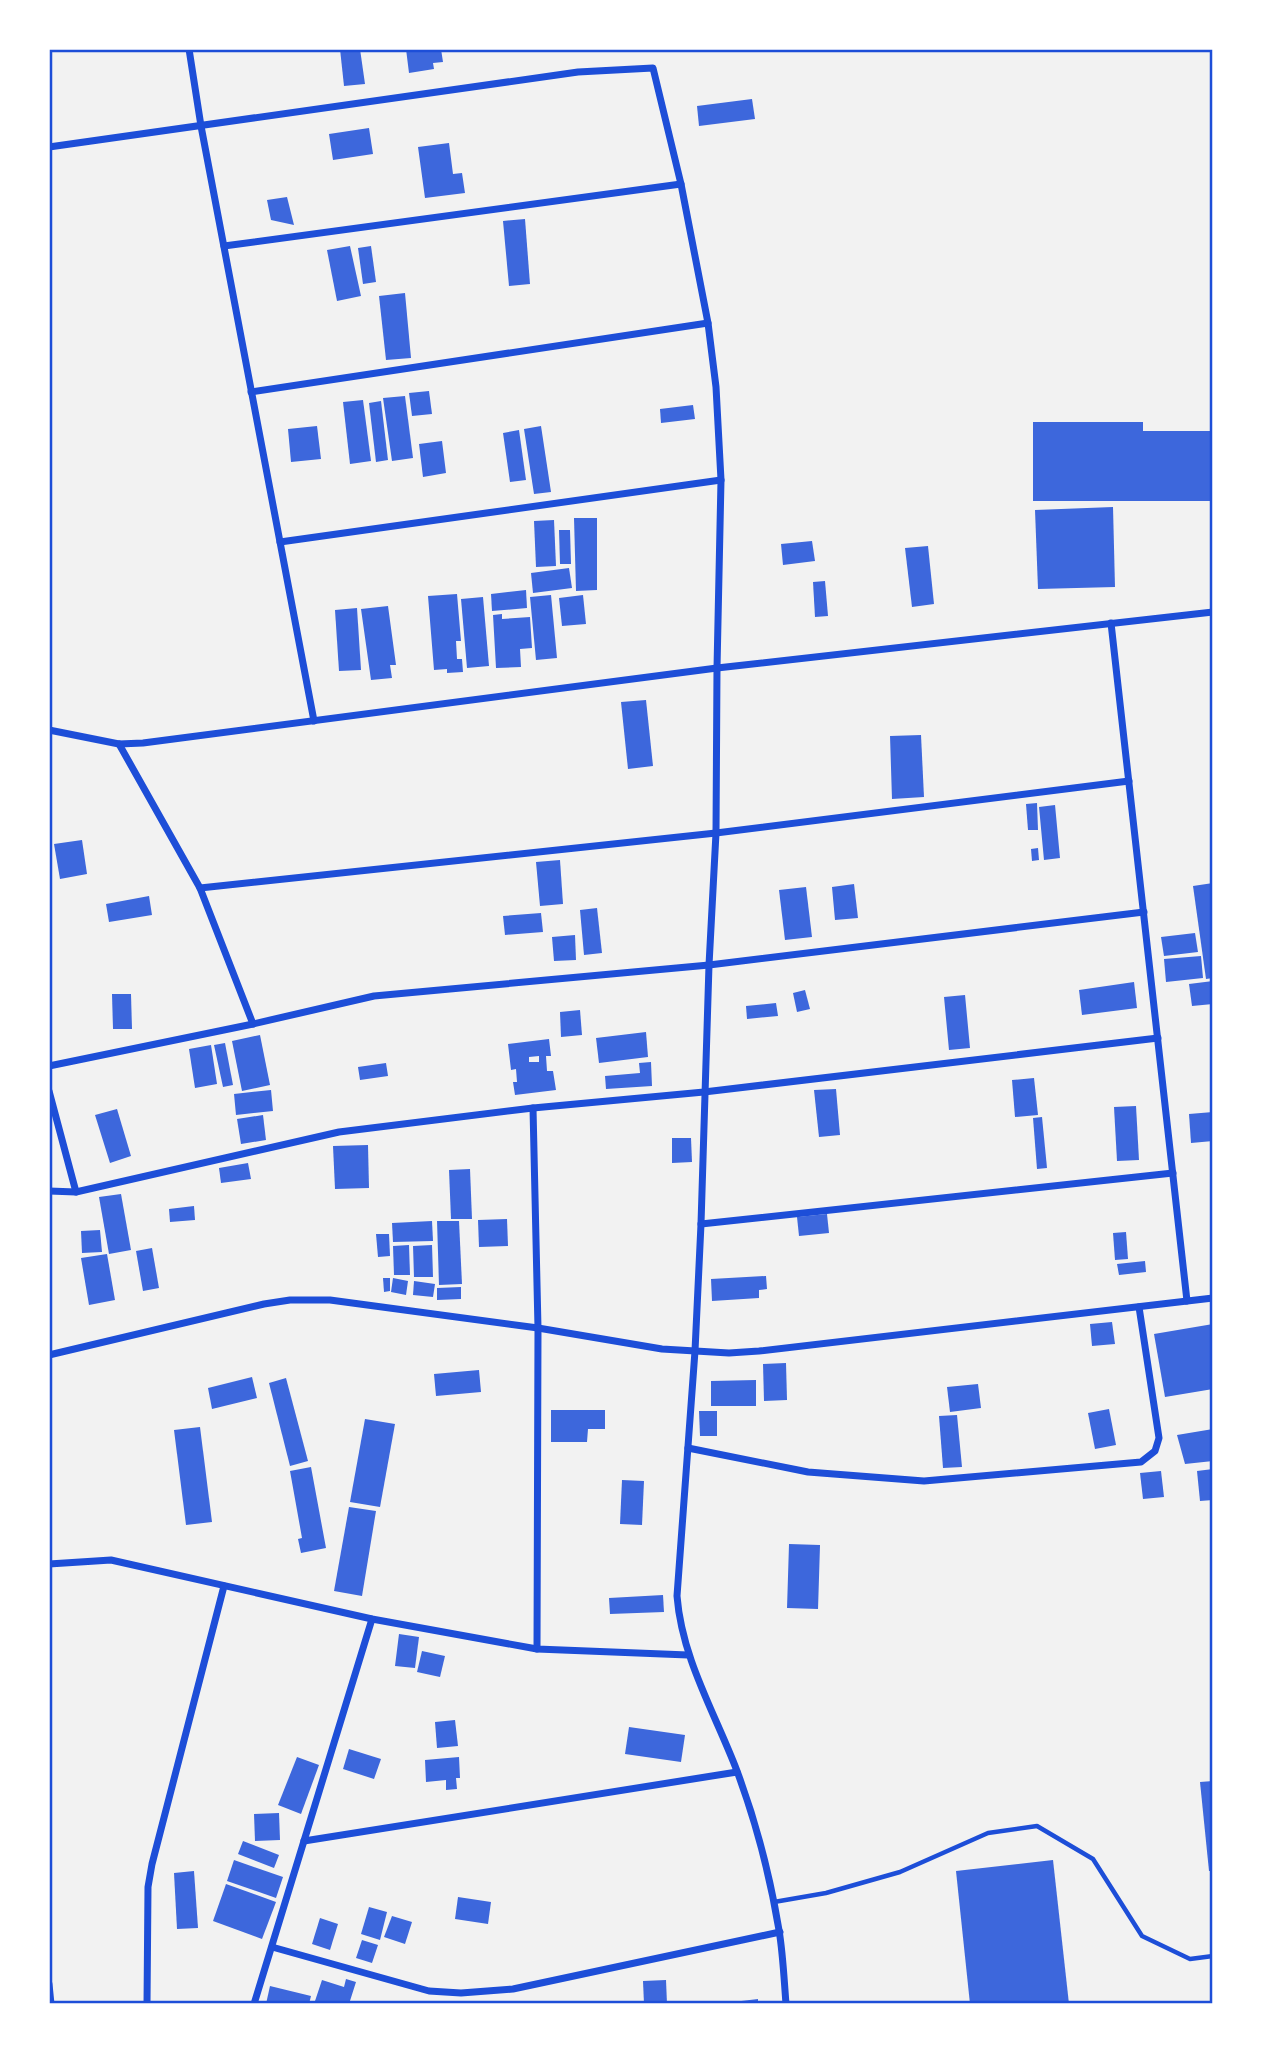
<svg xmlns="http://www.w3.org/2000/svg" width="1262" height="2053" font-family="Figtree,sans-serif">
<rect width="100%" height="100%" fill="#f2f2f2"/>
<g fill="#3d67dc" fill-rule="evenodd">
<path d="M340,49H360L365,84L344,86Z"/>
<path d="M406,49H441L443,62L433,63L434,69L409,73Z"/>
<path d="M752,99L755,119L699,126L697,106Z"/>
<path d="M369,128L373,154L333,160L329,134Z"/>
<path d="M449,143L453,174L462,173L465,193L425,198L418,147Z"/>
<path d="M287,197L294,225L271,220L267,200Z"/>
<path d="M525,219L530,284L509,286L503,221Z"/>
<path d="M350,246L361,296L337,301L327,250Z"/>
<path d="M371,246L376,282L363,284L358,248Z"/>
<path d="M405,293L411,358L386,360L379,296Z"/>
<path d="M429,391L432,414L412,416L409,393Z"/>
<path d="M405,396L413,458L392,461L383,398Z"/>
<path d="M363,400L371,461L350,464L343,402Z"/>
<path d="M381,401L388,460L376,462L369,403Z"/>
<path d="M693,405L695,419L661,423L660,409Z"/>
<path d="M1033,422H1143V431H1213V501H1033Z"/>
<path d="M317,426L321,459L291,462L288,429Z"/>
<path d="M541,426L551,492L534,494L524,429Z"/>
<path d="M519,430L526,480L510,482L503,433Z"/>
<path d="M442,441L446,473L423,477L419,444Z"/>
<path d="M1113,507L1115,587L1038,589L1035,510Z"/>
<path d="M574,518H597V590L576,591Z"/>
<path d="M554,520L556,566L536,567L534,521Z"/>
<path d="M559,530H570L571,564H560Z"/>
<path d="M812,541L815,561L783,565L781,544Z"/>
<path d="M928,546L934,604L912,607L905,548Z"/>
<path d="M569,568L572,588L533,593L531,573Z"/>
<path d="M825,581L828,616L815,617L813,582Z"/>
<path d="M526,590L527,608L492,611L491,594Z"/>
<path d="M457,594L461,641H456L457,659H462L463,672L447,673V669L434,670L428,596Z"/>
<path d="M551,595L557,658L536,660L530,597Z"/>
<path d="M583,595L586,624L562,626L559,598Z"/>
<path d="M483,597L489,666L467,668L461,599Z"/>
<path d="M388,606L396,665H390L392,678L371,680L361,609Z"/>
<path d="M357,608L361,670L339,671L335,610Z"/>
<path d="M502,614V619L530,617L532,648L520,649L521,667L496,668L493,615Z"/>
<path d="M646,700L653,766L628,769L621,702Z"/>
<path d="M921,735L924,797L892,799L890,736Z"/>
<path d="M1037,803L1038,830H1028L1026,804Z"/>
<path d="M1055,805L1060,858L1044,860L1039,807Z"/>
<path d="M82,840L87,874L60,879L54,844Z"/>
<path d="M1038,848L1039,860L1032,861L1031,849Z"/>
<path d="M560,860L563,904L540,906L536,862Z"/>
<path d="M1213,883V978L1206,979L1193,886Z"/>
<path d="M854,884L858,918L835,920L832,887Z"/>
<path d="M806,887L812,937L785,940L779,890Z"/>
<path d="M149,896L152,915L109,922L106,904Z"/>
<path d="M597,908L602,953L584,955L580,910Z"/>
<path d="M541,913L543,932L505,935L503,916Z"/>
<path d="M1195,933L1198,952L1164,956L1161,937Z"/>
<path d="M575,935L576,960L554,961L552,937Z"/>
<path d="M1201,956L1203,978L1166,982L1164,959Z"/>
<path d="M1213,981V1004L1192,1006L1189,984Z"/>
<path d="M1134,982L1137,1008L1082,1015L1079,990Z"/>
<path d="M805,990L810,1009L797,1012L793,993Z"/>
<path d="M112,994H131L132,1029H113Z"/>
<path d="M965,995L970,1048L949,1050L944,997Z"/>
<path d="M776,1003L778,1016L747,1019L746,1006Z"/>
<path d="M580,1010L582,1035L561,1037L560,1012Z"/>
<path d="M646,1032L648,1057L599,1063L596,1038Z"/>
<path d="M260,1035L270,1085L242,1091L232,1041Z"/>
<path d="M549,1039L551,1056H546L547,1071H553L556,1090L515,1095L513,1082H517L516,1069L511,1070L508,1044ZM539,1056V1062H529V1057Z"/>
<path d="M225,1043L233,1085L223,1087L214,1045Z"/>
<path d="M211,1045L217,1084L195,1088L189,1049Z"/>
<path d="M651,1062L652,1086L606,1089L605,1076L640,1073L639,1063Z"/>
<path d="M386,1063L388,1076L360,1080L358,1067Z"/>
<path d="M1034,1078L1038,1115L1015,1117L1012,1080Z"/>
<path d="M836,1089L840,1135L819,1137L814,1090Z"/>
<path d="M271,1090L273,1111L236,1115L234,1094Z"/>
<path d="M1136,1106L1139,1160L1117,1161L1114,1107Z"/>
<path d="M117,1109L131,1156L110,1163L95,1115Z"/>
<path d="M1213,1112V1141L1191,1143L1189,1114Z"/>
<path d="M263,1115L266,1140L241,1144L237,1119Z"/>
<path d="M1042,1117L1047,1168L1037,1169L1033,1118Z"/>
<path d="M672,1138H691L692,1162L672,1163Z"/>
<path d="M368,1145L369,1188L335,1189L333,1146Z"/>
<path d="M248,1163L251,1179L221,1183L219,1168Z"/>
<path d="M470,1169L472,1219H451L449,1170Z"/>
<path d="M121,1194L131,1250L109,1254L99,1197Z"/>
<path d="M194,1206L195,1220L170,1222L169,1209Z"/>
<path d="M827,1214L829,1233L799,1236L797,1217Z"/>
<path d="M507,1219L508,1246L479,1247L478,1220Z"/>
<path d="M432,1221L433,1241L393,1242L392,1223Z"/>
<path d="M437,1221H459L462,1284L439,1285Z"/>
<path d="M100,1230L102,1252L82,1253L81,1231Z"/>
<path d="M1126,1232L1128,1259L1115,1260L1113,1233Z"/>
<path d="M376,1234H389L390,1256L378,1257Z"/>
<path d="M409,1245L410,1275H394L393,1246Z"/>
<path d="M432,1245L433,1277H414L413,1246Z"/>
<path d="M152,1248L159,1288L143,1291L136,1251Z"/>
<path d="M107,1254L115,1300L89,1305L81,1258Z"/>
<path d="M1145,1261L1146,1272L1119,1275L1117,1264Z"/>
<path d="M766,1276L767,1289L759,1290V1298L712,1301L711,1279Z"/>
<path d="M383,1278H390V1291L384,1292Z"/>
<path d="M393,1278L408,1281L406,1295L391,1292Z"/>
<path d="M414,1281L435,1284L433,1297L413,1295Z"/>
<path d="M461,1287V1299L437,1300V1288Z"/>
<path d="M1112,1322L1115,1344L1092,1346L1090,1324Z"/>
<path d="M1213,1324V1389L1165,1397L1154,1334Z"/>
<path d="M786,1363L787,1400L764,1401L763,1364Z"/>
<path d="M479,1370L481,1392L436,1396L434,1374Z"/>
<path d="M252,1377L257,1398L212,1409L208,1388Z"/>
<path d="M286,1378L308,1461L290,1466L269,1383Z"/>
<path d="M756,1380V1406H711V1381Z"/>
<path d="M978,1384L981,1408L950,1412L947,1387Z"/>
<path d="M1109,1409L1116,1445L1095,1449L1088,1413Z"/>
<path d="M551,1410H605V1429H588L587,1442H551Z"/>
<path d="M699,1411H717V1436H700Z"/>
<path d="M957,1415L962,1467L943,1468L939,1416Z"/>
<path d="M365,1419L395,1424L380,1507L350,1502Z"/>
<path d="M200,1427L212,1522L186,1525L174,1430Z"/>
<path d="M1213,1429V1461L1185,1464L1177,1435Z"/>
<path d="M311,1467L326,1548L301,1553L298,1539L302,1538L290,1471Z"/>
<path d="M1213,1469V1500L1200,1501L1197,1471Z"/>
<path d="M1161,1471L1164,1497L1143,1499L1140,1473Z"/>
<path d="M622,1480L644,1481L642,1525L620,1524Z"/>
<path d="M349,1507L376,1511L362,1596L334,1591Z"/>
<path d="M789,1544L820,1545L818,1609L787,1608Z"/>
<path d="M663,1595L664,1612L610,1614L609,1598Z"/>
<path d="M399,1634L419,1637L415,1668L395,1666Z"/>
<path d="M422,1651L445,1656L440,1677L417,1672Z"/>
<path d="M455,1720L458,1746L437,1748L435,1722Z"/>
<path d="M629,1727L685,1735L681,1762L625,1754Z"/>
<path d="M349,1749L381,1759L374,1779L343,1769Z"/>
<path d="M297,1757L319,1765L301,1814L278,1805Z"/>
<path d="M459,1757L460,1778H456L457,1789L446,1790V1780L426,1782L425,1760Z"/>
<path d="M1213,1781V1871H1209L1200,1782Z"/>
<path d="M279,1813L280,1840L255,1841L254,1814Z"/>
<path d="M243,1841L279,1855L274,1868L238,1854Z"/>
<path d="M234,1860L283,1877L276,1898L227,1881Z"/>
<path d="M1053,1860L1069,2004H970L956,1871Z"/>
<path d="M194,1871L198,1928L177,1929L174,1873Z"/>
<path d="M226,1884L276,1902L262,1939L213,1921Z"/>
<path d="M458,1897L491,1902L488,1924L455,1919Z"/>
<path d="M369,1907L387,1912L380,1940L361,1934Z"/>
<path d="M392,1916L412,1922L405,1944L384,1937Z"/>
<path d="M320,1918L338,1924L330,1950L312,1944Z"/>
<path d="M362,1940L378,1945L372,1963L356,1958Z"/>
<path d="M346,1979L356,1982L349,2004H314L322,1980L344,1987Z"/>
<path d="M666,1980L667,2004H644L643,1981Z"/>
<path d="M270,1986L311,1996L309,2004H266Z"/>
<path d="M758,1999V2004H733V2002Z"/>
</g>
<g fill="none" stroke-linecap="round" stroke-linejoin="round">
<path stroke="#1d4ed8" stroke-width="4.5" d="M774,1902L826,1893L900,1872L988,1833L1037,1826L1093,1859L1142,1936L1190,1959L1213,1956"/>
<g stroke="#1d4ed8" stroke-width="7">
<path d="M189,49L201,126L314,721"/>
<path d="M49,147L578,72L653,68L681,184L708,323L716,387L721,480L717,668L716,833L709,965L701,1224L695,1351L677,1596C682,1659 715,1713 737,1771C756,1822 770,1876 779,1930C783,1954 784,1979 786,2004"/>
<path d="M224,246L681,184"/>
<path d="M251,392L708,323"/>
<path d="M280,542L721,480"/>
<path d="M1111,623L1187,1301"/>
<path d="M49,730L119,744L143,743L717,668L1213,612"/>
<path d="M119,744L200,888L253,1024"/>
<path d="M200,888L716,833L1129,781"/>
<path d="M49,1066L253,1024L374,996L709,965L1144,912"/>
<path d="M49,1091L76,1192"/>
<path d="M533,1108L538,1328L537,1649"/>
<path d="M49,1191L76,1192L339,1132L533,1108L704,1092L1158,1038"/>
<path d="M701,1224L1173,1173"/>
<path d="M49,1355L264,1304L290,1300H330L538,1328L662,1349L729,1353L759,1351L1213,1298"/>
<path d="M688,1448L808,1472L924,1481L1141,1462L1155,1451L1159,1438L1139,1307"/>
<path d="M49,1564L111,1560L372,1619L537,1649L688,1655"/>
<path d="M304,1841L737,1772"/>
<path d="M272,1947L429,1991L461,1993L513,1989L780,1932"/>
<path d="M49,1984L51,2004"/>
<path d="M147,2004L148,1887L152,1864L224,1586"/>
<path d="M254,2004L372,1619"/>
</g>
</g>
<rect width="1262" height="2053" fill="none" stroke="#ffffff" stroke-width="102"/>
<rect x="51" y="51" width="1160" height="1951" fill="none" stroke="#1d4ed8" stroke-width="2.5"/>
</svg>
